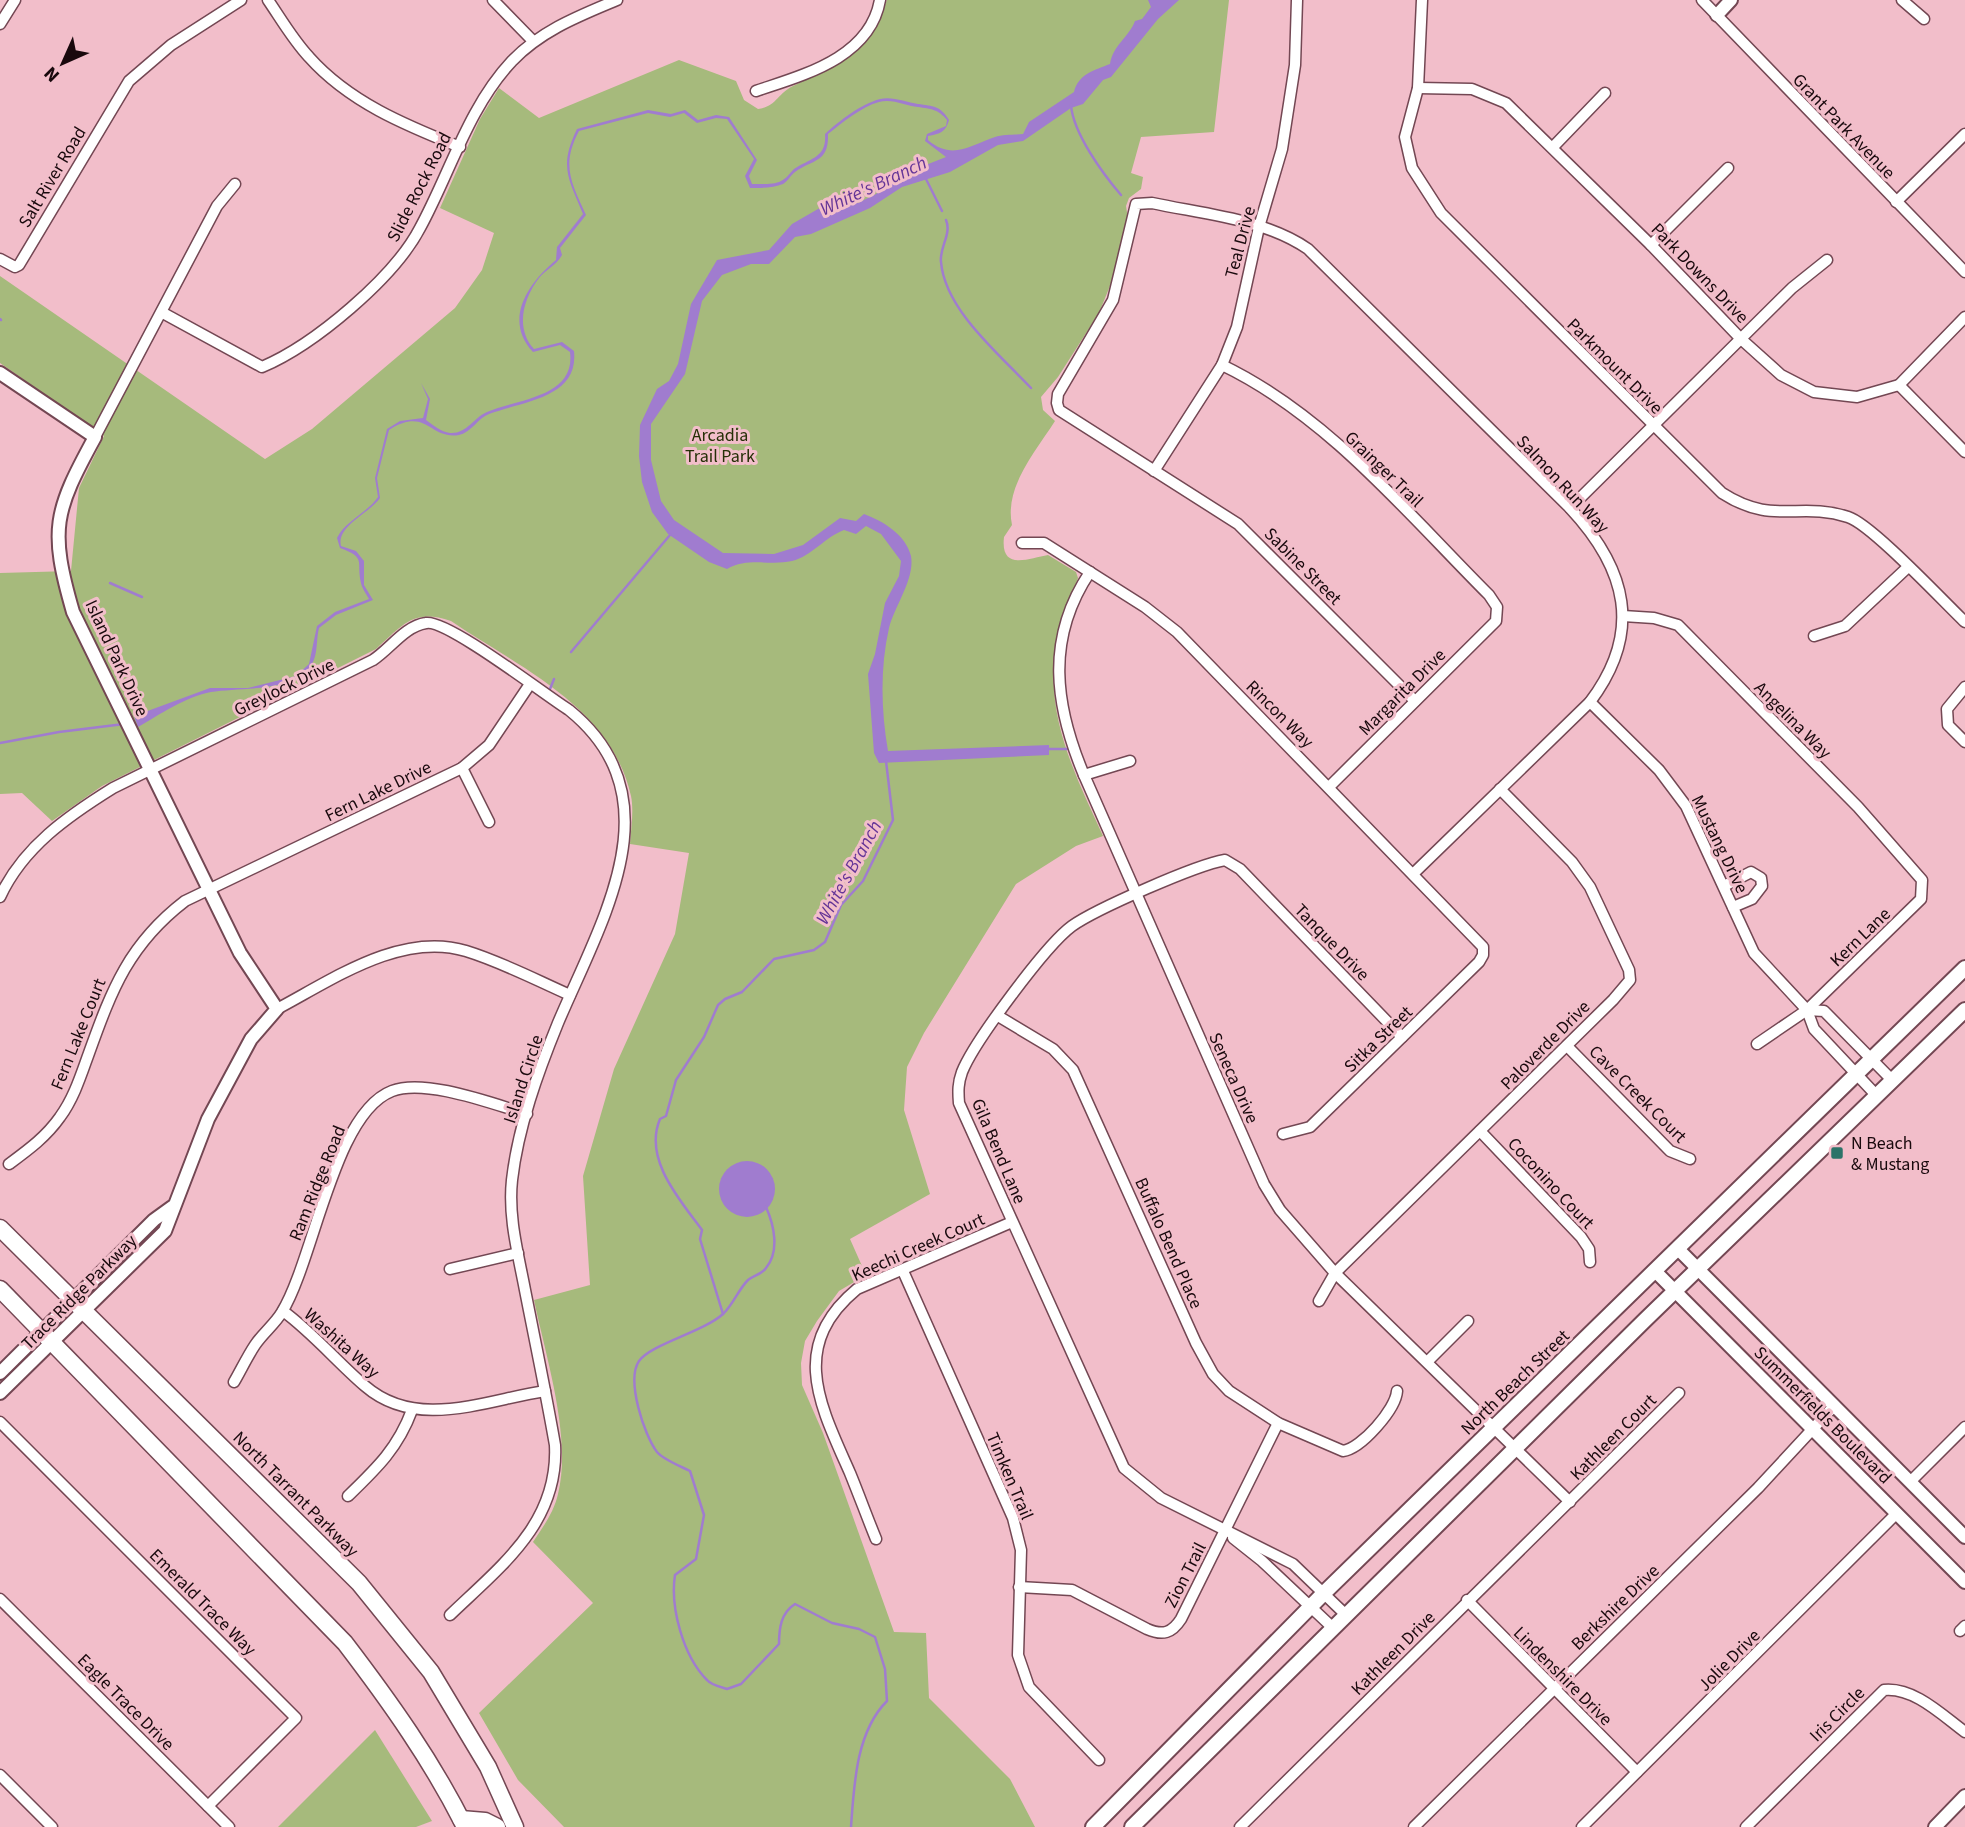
<svg xmlns="http://www.w3.org/2000/svg" width="1965" height="1827" font-family="'Source Sans 3',sans-serif">
<rect width="100%" height="100%" fill="#f2beca"/>
<g fill="#a6ba7c">
<path d="M887,0H1229L1214,132L1141,137L1131,173L1143,177L1141,189L1129,198L1126,206L1128,219L1116,271L1099,313L1058,377L1041,397L1043,410L1055,421C1036,451 1004,487 1012,525L1004,537C1000,572 1029,558 1048,555L1076,572L1078,578C1068,607 1056,636 1054,667C1050,727 1079,783 1103,836L1076,846L1016,884L924,1033L907,1067L904,1110L930,1194L850,1239L866,1275L839,1291L817,1321L805,1341L801,1363L802,1385L823,1433L894,1632L926,1633L929,1698L1010,1779L1035,1827H564L518,1780L479,1713L593,1603L533,1542C543,1527 554,1512 558,1494C572,1437 546,1358 534,1300L590,1285L583,1176L614,1069L675,934L689,853L630,844C631,829 634,811 631,796C611,707 520,668 451,621C413,608 403,625 376,649L102,786L52,821L22,793L0,794V573L71,571L79,488L104,436L0,363V276L265,459L312,429L455,308L482,270L494,233L440,208L480,119L499,88L539,118L679,60L736,81L744,100L758,109C776,107 778,93 793,86C846,60 864,59 887,0Z"/>
<path d="M375,1730L432,1821L416,1827H278Z"/>
</g>
<g fill="#a07ccf">
<path d="M1148,0H1179L1158,19L1111,77L1103,80L1083,104L1071,108L1023,141L998,145L950,172L902,187L870,208L811,234L795,237L769,264H751L722,275L702,301L685,374L651,424V460L661,501L674,520L723,553L774,554L803,545L840,518L856,521L864,514C883,521 906,535 911,556C915,579 895,605 889,628C880,668 881,710 888,751L1049,745V755L879,763L874,753L868,674L875,654L885,603L899,576L901,561L881,534L866,526L856,534L844,530C825,537 812,556 792,561C770,566 748,557 727,569L709,562L668,534L652,512L642,482L639,456L640,425L657,389L669,381L678,364L691,304L717,260L769,250L792,224L818,209L836,200L858,203L876,194L898,176L946,157L925,141L927,134L946,126L947,120C938,109 931,109 918,107C906,106 892,98 879,102C861,107 842,123 828,134C829,163 813,159 795,172C791,175 788,181 783,184C774,188 760,188 750,188L745,176L754,159L727,119L716,118L697,123L684,113L670,117L648,113L579,131C561,165 571,182 586,215L560,248L562,255C556,266 546,269 539,278C523,299 515,328 534,349L562,342L574,351C579,398 524,401 489,414C478,418 472,432 459,435C429,440 427,406 389,430L377,478L380,498C370,513 336,526 341,546L356,551L364,561V585L373,600L336,615L319,628C316,640 318,654 312,664C296,693 239,687 211,692C187,696 159,715 138,727L134,716L210,688H248L296,676L309,664L317,626L335,612L369,599C366,594 362,588 361,583C356,561 367,558 340,548L337,538C345,521 367,513 378,497L375,478L387,429L400,421L423,418L428,399L421,383L430,399L426,420C433,425 441,432 450,433C467,434 473,418 487,412C518,399 576,397 570,352L560,345L533,352C503,320 528,283 556,260L557,247L583,214C568,178 559,166 577,129L648,110L671,114L685,110L698,120L716,115L729,117L757,160L749,176L752,184C761,184 774,185 781,181C786,179 790,173 794,169C810,158 827,158 825,134C839,121 861,104 880,99C892,96 906,102 918,104C933,106 941,106 949,120C946,132 940,134 928,136V140C952,161 971,145 995,137C1003,134 1014,135 1023,134L1029,122L1074,92C1078,74 1095,70 1110,64C1113,45 1129,37 1135,21L1142,19L1151,7Z"/>
<circle cx="747" cy="1189" r="28"/>
</g>
<g fill="none" stroke-linecap="round" stroke-linejoin="round">
<g stroke="#a07ccf" stroke-width="2.5">
<path d="M1071,105C1073,133 1103,174 1121,195"/>
<path d="M925,177L942,211"/>
<path d="M946,220C952,234 939,248 941,262C945,310 1000,355 1031,388"/>
<path d="M0,319L1,320"/>
<path d="M110,583L142,597"/>
<path d="M571,652L670,535"/>
<path d="M550,689L554,679"/>
<path d="M0,743L59,732L124,724"/>
<path d="M1045,749H1067"/>
<path d="M766,1207C774,1225 780,1251 766,1268C762,1274 753,1276 748,1280C738,1290 733,1305 723,1314C703,1332 651,1344 639,1361C626,1380 644,1435 657,1452C664,1460 680,1466 690,1471L704,1515L696,1559L675,1575C670,1607 683,1656 707,1680C711,1685 721,1687 727,1689L741,1684L779,1644C779,1628 781,1613 795,1604L832,1623L859,1629L875,1637L885,1669L887,1701C856,1732 854,1785 851,1827"/>
<path d="M723,1314L700,1239L702,1230C680,1200 643,1159 660,1119L666,1116L676,1080L704,1037L718,1005L725,999L742,992L774,959L814,950L825,942L841,905L863,881L893,820L886,761"/>
</g>
<g stroke="#734753" stroke-width="13">
<g id="minor">
<path d="M268,0C281,19 293,40 309,57C349,102 405,125 460,147"/>
<path d="M493,0L533,41"/>
<path d="M1422,0L1418,88L1405,137L1412,168L1441,213L1722,493C1773,526 1799,501 1848,517C1871,524 1943,601 1965,622"/>
<path d="M1702,0L1965,272"/>
<path d="M1902,0L1924,19"/>
<path d="M0,24L15,0"/>
<path d="M1418,88L1472,89L1506,103L1651,245L1741,339L1781,375L1814,392L1857,397L1899,385L1965,317"/>
<path d="M756,91C803,75 870,58 880,0"/>
<path d="M1553,147L1605,93"/>
<path d="M1896,202L1965,134"/>
<path d="M1651,245L1728,168"/>
<path d="M0,259L15,267L19,265L129,81L171,45L241,0"/>
<path d="M163,313L262,367C314,345 394,278 420,228C450,173 468,108 512,61C542,30 579,16 617,0"/>
<path d="M1222,365C1328,416 1407,513 1489,595L1497,607L1496,621L1330,786"/>
<path d="M1899,385L1965,452"/>
<path d="M95,437L217,206L235,184"/>
<path d="M1154,471L1222,365L1237,327L1259,227L1282,149L1295,65L1297,0"/>
<path d="M1570,508L1792,288L1827,260"/>
<path d="M1022,543H1044L1145,607L1177,632L1483,947V955L1479,962L1310,1127L1283,1134"/>
<path d="M1090,572C1045,639 1055,706 1084,775L1264,1184L1280,1210L1335,1273L1570,1502"/>
<path d="M1623,616L1654,618L1678,625L1858,807L1922,880L1921,899L1807,1010L1757,1044"/>
<path d="M1814,636L1845,626L1908,567"/>
<path d="M1965,687L1947,709L1948,725L1965,742"/>
<path d="M1590,702L1659,770L1686,806L1754,953L1807,1010L1814,1029L1877,1096"/>
<path d="M462,768L489,822"/>
<path d="M1084,775L1130,761"/>
<path d="M1414,873L1590,702C1643,632 1627,569 1570,508L1308,249C1265,219 1203,214 1152,203L1136,204L1113,300L1058,394L1057,403L1059,410L1238,524L1415,701"/>
<path d="M1724,886L1751,872L1761,878L1762,886L1752,899L1733,907"/>
<path d="M0,897C23,847 68,816 113,788L373,660C390,649 405,626 426,623C447,619 545,695 569,710C678,798 601,921 558,1023C538,1072 518,1127 512,1180C508,1217 518,1253 525,1290C535,1341 546,1393 555,1445C559,1523 501,1566 450,1615"/>
<path d="M277,1009C332,980 401,931 466,951C502,962 536,980 570,995"/>
<path d="M1807,1010L1824,1011L1893,1081"/>
<path d="M998,1016L1053,1049L1073,1070L1196,1343L1213,1374L1229,1391L1278,1423L1343,1451C1361,1449 1396,1409 1397,1391"/>
<path d="M1567,1046L1670,1151L1690,1159"/>
<path d="M1480,1131L1581,1237L1589,1249L1590,1262"/>
<path d="M9,1164C28,1150 46,1137 60,1117C74,1098 81,1075 89,1053C112,989 129,944 185,901L462,768L489,745L530,684"/>
<path d="M450,1269L518,1253"/>
<path d="M903,1271L1013,1518L1021,1550L1018,1655L1029,1687L1099,1760"/>
<path d="M1319,1301L1335,1273L1613,1000L1630,980L1629,970L1590,887L1572,862L1500,789"/>
<path d="M283,1311C313,1333 337,1362 365,1386C417,1431 486,1400 545,1391"/>
<path d="M1428,1361L1468,1321"/>
<path d="M234,1382C241,1370 247,1357 255,1345C263,1333 275,1324 282,1312C314,1260 334,1113 392,1091C425,1078 493,1104 527,1114"/>
<path d="M0,1422L296,1718L208,1806"/>
<path d="M1910,1482L1965,1427"/>
<path d="M348,1496C377,1468 398,1448 412,1410"/>
<path d="M1233,1538L1262,1561L1332,1627"/>
<path d="M876,1539C867,1517 859,1495 850,1473C820,1405 788,1346 857,1289L1012,1222"/>
<path d="M1019,1587L1072,1590L1147,1629C1163,1636 1172,1633 1181,1619L1278,1423"/>
<path d="M0,1599L229,1827"/>
<path d="M1467,1600L1637,1772"/>
<path d="M1345,1614L1293,1564L1161,1498L1124,1468L959,1103C958,1091 958,1083 962,1072C974,1042 1046,945 1072,926C1096,909 1196,865 1225,860L1240,869L1402,1037"/>
<path d="M1960,1631L1965,1626"/>
<path d="M0,1775L52,1827"/>
<path d="M1240,1827L1679,1393"/>
<path d="M1414,1827L1758,1488L1834,1406"/>
<path d="M1582,1827L1897,1513"/>
<path d="M1746,1827L1884,1690C1914,1687 1942,1715 1965,1732"/>
</g>
</g>
<g stroke="#734753" stroke-width="16">
<g id="tertiary">
<path d="M1717,15L1731,0"/>
<path d="M0,373L95,437C54,512 49,529 73,612L240,953L277,1009L251,1039L208,1119L165,1231L0,1393"/>
<path d="M1679,1250L1965,1537"/>
<path d="M1656,1272L1965,1582"/>
<path d="M0,1373L154,1220L172,1207"/>
<path d="M1935,1827L1965,1796"/>
</g>
</g>
<g stroke="#734753" stroke-width="18">
<g id="secondary">
<path d="M1093,1827L1324,1593L1965,968"/>
<path d="M1132,1827L1645,1320L1965,1010"/>
</g>
</g>
<g stroke="#734753" stroke-width="19">
<g id="primary">
<path d="M0,1228L359,1583L431,1672L488,1767L515,1827"/>
<path d="M0,1289L345,1643C390,1702 432,1761 465,1827"/>
<path d="M461,1819L485,1821L497,1827"/>
</g>
</g>
<use href="#minor" stroke="#fff" stroke-width="10"/>
<use href="#tertiary" stroke="#fff" stroke-width="12"/>
<use href="#secondary" stroke="#fff" stroke-width="14"/>
<use href="#primary" stroke="#fff" stroke-width="16"/>
</g>
<rect fill="#2c7369" stroke="#f2beca" stroke-width="2.5" x="1830" y="1146" width="14" height="14" rx="3.5"/>
<g text-anchor="middle" stroke-width="6" stroke-linejoin="round" paint-order="stroke">
<g font-size="18" fill="#19090d" stroke="#f2beca">
<text transform="translate(1844 126) rotate(46)" y="6">Grant Park Avenue</text>
<text transform="translate(52 177) rotate(-59)" y="6">Salt River Road</text>
<text transform="translate(419 187) rotate(-63)" y="6">Slide Rock Road</text>
<text transform="translate(1240 242) rotate(-75)" y="6">Teal Drive</text>
<text transform="translate(1700 273) rotate(46)" y="6">Park Downs Drive</text>
<text transform="translate(1615 366) rotate(45)" y="6">Parkmount Drive</text>
<text transform="translate(1384 469) rotate(44)" y="6">Grainger Trail</text>
<text transform="translate(1563 484) rotate(47)" y="6">Salmon Run Way</text>
<text transform="translate(1303 566) rotate(45)" y="6">Sabine Street</text>
<text transform="translate(117 658) rotate(65)" y="6">Island Park Drive</text>
<text transform="translate(284 687) rotate(-26)" y="6">Greylock Drive</text>
<text transform="translate(1402 692) rotate(-45)" y="6">Margarita Drive</text>
<text transform="translate(1280 714) rotate(45)" y="6">Rincon Way</text>
<text transform="translate(1793 720) rotate(45)" y="6">Angelina Way</text>
<text transform="translate(378 791) rotate(-26)" y="6">Fern Lake Drive</text>
<text transform="translate(1720 844) rotate(64)" y="6">Mustang Drive</text>
<text transform="translate(1860 937) rotate(-44)" y="6">Kern Lane</text>
<text transform="translate(1332 942) rotate(46)" y="6">Tanque Drive</text>
<text transform="translate(78 1034) rotate(-68)" y="6">Fern Lake Court</text>
<text transform="translate(1378 1039) rotate(-44)" y="6">Sitka Street</text>
<text transform="translate(1545 1045) rotate(-45)" y="6">Paloverde Drive</text>
<text transform="translate(1234 1078) rotate(66)" y="6">Seneca Drive</text>
<text transform="translate(523 1079) rotate(-72)" y="6">Island Circle</text>
<text transform="translate(1638 1094) rotate(45)" y="6">Cave Creek Court</text>
<text transform="translate(999 1151) rotate(67)" y="6">Gila Bend Lane</text>
<text transform="translate(317 1183) rotate(-68)" y="6">Ram Ridge Road</text>
<text transform="translate(1551 1183) rotate(47)" y="6">Coconino Court</text>
<text transform="translate(1169 1243) rotate(66)" y="6">Buffalo Bend Place</text>
<text transform="translate(918 1247) rotate(-24)" y="6">Keechi Creek Court</text>
<text transform="translate(79 1292) rotate(-45)" y="6">Trace Ridge Parkway</text>
<text transform="translate(342 1343) rotate(42)" y="6">Washita Way</text>
<text transform="translate(1515 1382) rotate(-44)" y="6">North Beach Street</text>
<text transform="translate(1823 1415) rotate(45)" y="6">Summerfields Boulevard</text>
<text transform="translate(1613 1437) rotate(-45)" y="6">Kathleen Court</text>
<text transform="translate(1010 1476) rotate(67)" y="6">Timken Trail</text>
<text transform="translate(296 1494) rotate(45)" y="6">North Tarrant Parkway</text>
<text transform="translate(1185 1575) rotate(-63)" y="6">Zion Trail</text>
<text transform="translate(203 1602) rotate(45)" y="6">Emerald Trace Way</text>
<text transform="translate(1615 1607) rotate(-44)" y="6">Berkshire Drive</text>
<text transform="translate(1393 1653) rotate(-45)" y="6">Kathleen Drive</text>
<text transform="translate(1729 1660) rotate(-45)" y="6">Jolie Drive</text>
<text transform="translate(1563 1676) rotate(45)" y="6">Lindenshire Drive</text>
<text transform="translate(126 1702) rotate(45)" y="6">Eagle Trace Drive</text>
<text transform="translate(1837 1714) rotate(-45)" y="6">Iris Circle</text>
</g>
<g font-size="18" fill="#252f07" stroke="#f2beca">
<text x="720" y="441">Arcadia<tspan x="720" dy="21">Trail Park</tspan></text>
</g>
<g font-size="18" fill="#19090d" stroke="#f2beca" text-anchor="start">
<text x="1851" y="1149">N Beach<tspan x="1851" dy="21">&amp; Mustang</tspan></text>
</g>
<g font-size="19" font-style="italic" fill="#653597" stroke="#f2beca">
<text transform="translate(873 185) rotate(-25)" y="7">White's Branch</text>
<text transform="translate(848 872) rotate(-61)" y="7">White's Branch</text>
</g>
</g>
<g transform="translate(63 63) rotate(225)" stroke="#f2beca" stroke-width="5" paint-order="stroke">
<path d="M0-5L12 26L0 18L-12 26Z" fill="#19090d"/>
<text y="-10" font-size="19" font-weight="bold" text-anchor="middle" fill="#19090d">N</text>
</g>
</svg>
